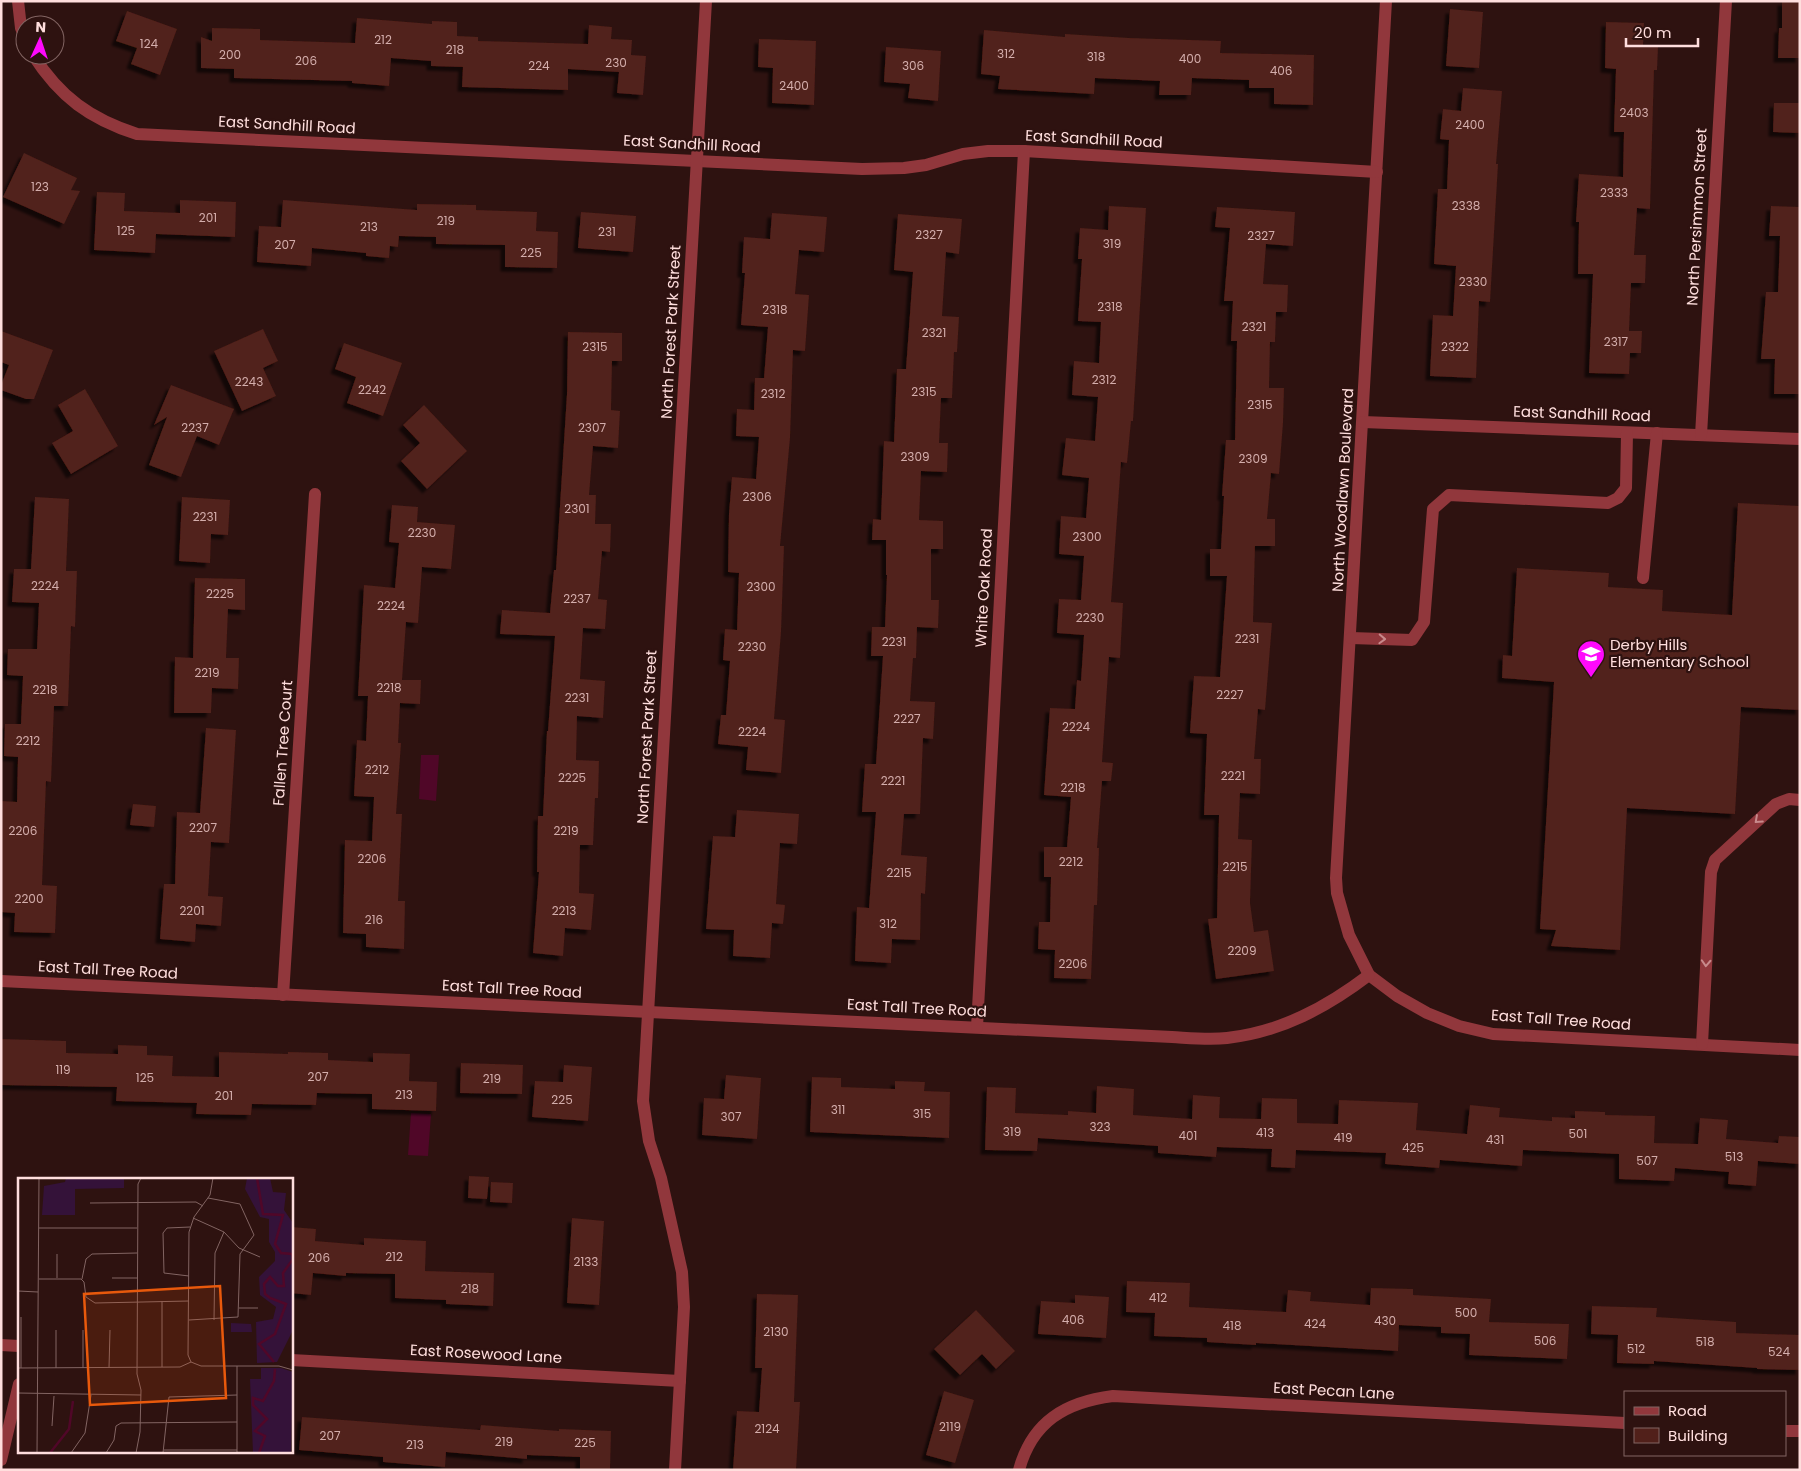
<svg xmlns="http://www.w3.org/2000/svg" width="1801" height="1471" font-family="Poppins,sans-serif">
<defs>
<filter id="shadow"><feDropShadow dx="-4.5" dy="4.5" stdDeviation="1" flood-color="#0009"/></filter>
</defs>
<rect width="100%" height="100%" fill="#2e1210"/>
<g fill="#500728">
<path d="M421,755H439L436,801L419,799Z"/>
<path d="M411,1113L431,1114L428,1156L408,1155Z"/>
</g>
<g fill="#51201a" filter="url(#shadow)">
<path d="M1782,1H1800V58H1778L1779,28H1782Z"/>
<path d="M1450,9L1483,12L1479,68L1446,66Z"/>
<path d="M127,11L177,29L160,75L131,64L137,48L116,41Z"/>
<path d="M357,18L432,24V21L457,22V36L478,37V41L588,44L589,25L612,27L611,39L632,40L631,55L646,56L643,95L617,93L619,72L568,69V90L462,87L463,67L431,66V61L391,58L389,86L352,83V81L234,78V69L201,68V37L212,41V28L260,29V40L355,43Z"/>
<path d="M1606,22L1644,23L1643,46L1658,47L1657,70H1654L1650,209L1637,208L1634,255H1646L1645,283H1631L1629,331H1642L1641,353H1630L1629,374L1589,373L1593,274H1578L1579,222H1576L1579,174L1623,177L1624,132H1614L1616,69L1605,68Z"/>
<path d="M984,30L1065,37V34L1129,38L1221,41L1220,53L1314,55L1313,105L1274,104V88H1249V80L1192,78L1191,95H1159L1160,81L1095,78L1094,94L998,89L1000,76L981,74Z"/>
<path d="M759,39L816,41L814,105L772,103L773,68L758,67Z"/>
<path d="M886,47L941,51L938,101L908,98L910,84L884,82Z"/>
<path d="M1463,88L1502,91L1496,164H1498L1490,302L1479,301L1476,378L1430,376L1433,315L1453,316L1456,266L1434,264L1438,189H1447L1449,140L1440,139L1443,109L1461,111Z"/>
<path d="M1774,103H1800V133L1773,132Z"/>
<path d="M24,153L77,178L71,190L80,191L64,224L3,197Z"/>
<path d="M97,192L125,193L124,211L180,213V200L236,202L235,237L156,234L155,253L94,250Z"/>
<path d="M283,200L417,210V204L476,205V210L537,212L536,231L558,232L557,268L505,267V245L436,244V237L399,236L398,247L390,246L389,258L366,256V253L312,248L311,266L257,262L259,226L281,227Z"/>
<path d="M1109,206L1146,208L1133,421H1131L1127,463L1121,462L1111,602L1123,603L1120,658L1109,657L1102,762L1113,763L1111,781H1102L1097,848H1099L1097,905H1094L1091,979L1054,978L1055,950L1038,949L1039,922H1050L1051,877H1044V847H1067L1071,797L1044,795L1050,708L1075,709L1077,680L1081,681L1084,635L1057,633L1059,599L1081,600L1084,556L1059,554L1061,516L1086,518L1089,478L1062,475L1066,438L1095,441L1098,397L1072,395L1074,361L1099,363L1101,322L1078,321L1082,259H1078L1080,228L1108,230Z"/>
<path d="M1771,206L1800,207V394H1774L1775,359H1761L1766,292H1778L1780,236H1769Z"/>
<path d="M1217,207L1295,212L1293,246L1266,244L1263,284L1288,285L1287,312H1276L1275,342H1270L1269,388H1284L1283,423L1279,474L1271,473L1267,519H1275V546H1255L1253,622L1272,623L1265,710L1258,709L1254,759H1261L1260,794L1240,793L1238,839L1252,840L1250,903L1254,932L1268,930L1274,971L1216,979L1208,919L1217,918L1219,815H1204L1207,734L1190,733L1194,676L1220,677L1227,576H1210V549H1221L1224,496H1222L1226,440H1235L1237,341H1231L1233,301H1224L1230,228L1215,227Z"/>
<path d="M581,212L636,216L633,252L578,248Z"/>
<path d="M772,213L827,217L824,252L799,250L795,294L809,295L805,351L793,350L790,438L780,546H784L781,632L774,719L785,720L781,773L746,770L748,747L718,744L721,715H726L730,661L723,660L725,629L737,630L739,573L728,572L729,514L732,477L756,479L759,437L736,436L737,409L754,410L755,378H764L768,327L741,325L745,273H742L744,237L770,239Z"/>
<path d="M898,214L962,219L959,254L946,252L942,316L959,317L957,352H954L952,398H941L939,443H948L947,472L921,471L919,520L943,521V549H931V600H939L938,628L917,627L916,658H913L910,701L935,702L933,739L923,738L920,814H904L901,855L927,857L925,894L921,893L920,940L892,939L891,963L855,961L857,907L869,908L876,812H862L865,764H876L883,656H871L872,627H885L887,575H886V540H872L873,519L881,520L884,441L894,442L897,369H906L913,272L894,270Z"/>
<path d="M263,329L278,361L263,368L276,396L242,411L214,351Z"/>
<path d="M1,331L53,350L34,399H26L1,390V385L9,365L1,362Z"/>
<path d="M568,332L622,333V361H612L611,410L620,411L618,448L593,446L589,495H596L595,524H611L610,552L602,551L598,599L607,600L605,629L583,628L580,679L605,681L603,718L577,716L576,760L599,761L598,798H595L593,845H580L579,893L594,894L591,930L565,928L563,956L533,953L539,872H537L538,816H543L547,731H548L555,636L500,634L502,610L550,613L554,570H556L567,394Z"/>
<path d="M344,343L402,363L383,416L347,403L356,377L335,369Z"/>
<path d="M171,385L234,409L219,445L197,436L181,477L149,465L167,417L154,425Z"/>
<path d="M85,389L118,446L71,474L52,443L73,431L58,405Z"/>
<path d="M424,405L467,451L427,489L401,461L420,443L403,425Z"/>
<path d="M35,497L69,499L66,571H77L75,627L71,626L68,706H54L51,782L46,781L42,885L57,886L55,933L14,932L15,913L1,912V801L17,802L18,757L4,756L5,724H21L23,676L7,675L8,649H37L39,603L12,602L14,569H31Z"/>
<path d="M182,497L230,500L228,535L211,534L210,563L179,561Z"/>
<path d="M1738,503L1800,506V710L1741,707L1735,814L1627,808L1620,950L1551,946L1556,930L1540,929L1554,682L1502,678L1503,655L1512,656L1517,568L1609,573L1608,587L1663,590L1662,611L1732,615Z"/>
<path d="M392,505L418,507L417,522L455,525L451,569L422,567L418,623L406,622L402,680H421L420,704L400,703L398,743H401L396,814H402L398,901H405L404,949L366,947V934L343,933L345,840L372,841L374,797L354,796L357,740L366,741L368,696H358L364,585L395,588L399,543L389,542Z"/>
<path d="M195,578L245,579V610L228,609L226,658H239L238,689L212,688L211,713H174L175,657L193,658Z"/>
<path d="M206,728L236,730L229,843L211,842L208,896L223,897L221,926L196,924L195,942L160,939L164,884H175L177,812L200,813Z"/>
<path d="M133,804L156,806L154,827L130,825Z"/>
<path d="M737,810L799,814L797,844L780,843L776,904L785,905L783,924L772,923L770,958L733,956L734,930L706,929L713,836L735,837Z"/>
<path d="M1,1039L66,1041V1053L118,1054V1045L147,1046V1055L173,1056L172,1076L219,1077V1052L288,1054V1052L328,1053V1060L373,1062V1053L410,1054L409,1081L437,1082L436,1111L372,1109V1094L317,1093L316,1105L252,1104L251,1115L196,1114L197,1103L116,1101L117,1087L1,1085Z"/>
<path d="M461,1063L523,1065L522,1094L460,1093Z"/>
<path d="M564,1065L592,1067L588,1121L532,1117L535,1081L563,1082Z"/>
<path d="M726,1075L761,1078L757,1139L702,1135L704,1098L724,1099Z"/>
<path d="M812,1077L841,1078V1087L895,1089V1081L925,1082L924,1091L950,1092L949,1138L810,1132Z"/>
<path d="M1097,1086L1134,1089L1133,1115L1192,1119L1193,1095L1220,1097L1219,1118L1261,1119L1262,1098L1297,1099V1123L1338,1124L1339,1100L1418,1103L1416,1130L1467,1134L1470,1105L1500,1108L1499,1117L1552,1121V1117L1575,1118V1111L1605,1112V1115L1655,1116L1654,1143L1698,1144L1700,1118L1728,1120L1726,1139L1778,1143L1779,1136L1800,1137V1164L1758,1161L1756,1186L1728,1184L1729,1172L1675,1168L1674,1181L1619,1179V1154L1523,1150L1522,1166L1440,1160L1439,1168L1385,1164L1386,1153L1296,1150L1295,1168L1271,1167L1272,1149L1217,1147L1216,1157L1158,1153V1146L1038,1138L1037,1151L985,1150L987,1087L1016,1088L1015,1113L1068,1115V1111L1096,1113Z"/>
<path d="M469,1176L489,1177L487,1199L468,1198Z"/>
<path d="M491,1182L513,1183L512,1203L490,1202Z"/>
<path d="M572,1218L604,1221L599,1305L567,1303Z"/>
<path d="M291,1227L316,1229L315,1241L364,1245V1238L426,1241L425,1271L494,1273L493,1306L446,1304V1300L395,1298V1274L346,1273V1276L313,1273L311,1295L291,1293Z"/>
<path d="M1127,1281L1190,1283L1189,1307L1286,1312L1288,1290L1311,1292L1310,1301L1370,1305L1371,1288L1413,1289V1295L1491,1299L1489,1322L1569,1324L1567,1359L1469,1355L1470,1334L1441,1333V1327L1399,1325L1398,1351L1256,1343V1345L1207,1342V1338L1154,1336L1155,1313L1126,1312Z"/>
<path d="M757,1294L798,1295L794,1402H800L796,1470H733L737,1411L759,1412L762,1368H755Z"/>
<path d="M1075,1295L1109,1297L1106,1338L1038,1334L1041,1301L1075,1303Z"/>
<path d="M1592,1306L1657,1308L1656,1317L1736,1322V1333L1800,1335V1370L1757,1369V1368L1654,1361V1364L1617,1363L1618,1335L1591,1334Z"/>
<path d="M976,1310L1015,1351L996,1369L982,1354L960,1375L934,1349Z"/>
<path d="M944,1391L974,1400L955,1463L926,1455Z"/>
<path d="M302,1417L480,1430L481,1425L559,1431V1429L611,1431L610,1470H580V1457L527,1455V1459L446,1452L445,1467L383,1462V1457L299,1450Z"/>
</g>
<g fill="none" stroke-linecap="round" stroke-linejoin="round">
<g stroke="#91373c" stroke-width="12">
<path d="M18,1L21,28L25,38"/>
<path d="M1386,1L1336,878L1337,893L1349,935L1369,975L1397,996L1427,1013L1459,1026L1493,1034L1800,1050"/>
<path d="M33,55C60,97 90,119 137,134L862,169L904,168L926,165L963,154L988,151H1024L1377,172"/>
<path d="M1363,422L1800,439"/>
<path d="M1701,435L1726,1"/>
<path d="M1643,578L1657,433"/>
<path d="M1351,638L1412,640L1424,622L1433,509L1449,495L1608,503L1618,498L1626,488L1627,433"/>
<path d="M1,981L1172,1037C1190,1038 1209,1040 1227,1038C1281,1032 1327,1007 1369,975"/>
<path d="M283,995L315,494"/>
<path d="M977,1027L1024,151"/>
<path d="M1702,1044L1711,872L1715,860L1776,804L1789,799L1800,800"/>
<path d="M1,1345L19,1346"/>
<path d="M291,1360L680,1381"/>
<path d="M1785,1431H1800"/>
<path d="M1,1460L19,1384"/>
<path d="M675,1470L684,1307L682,1272L661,1178L649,1141L643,1101L706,1"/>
<path d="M1019,1470C1032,1422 1065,1402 1113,1396L1625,1423"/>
</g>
</g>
<defs><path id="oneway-chevron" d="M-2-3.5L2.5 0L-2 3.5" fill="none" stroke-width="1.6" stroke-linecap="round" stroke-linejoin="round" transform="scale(1.25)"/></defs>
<g stroke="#c88a8c">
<use href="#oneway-chevron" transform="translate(1382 639) rotate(2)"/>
<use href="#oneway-chevron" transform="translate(1758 820) rotate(138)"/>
<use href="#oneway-chevron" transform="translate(1706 963) rotate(93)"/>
</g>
<defs>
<g id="school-pin" transform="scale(1.4375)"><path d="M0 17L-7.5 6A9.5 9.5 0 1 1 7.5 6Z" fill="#ff09fc" stroke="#2e1210"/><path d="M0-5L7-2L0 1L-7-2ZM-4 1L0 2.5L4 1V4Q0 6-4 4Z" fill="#fff"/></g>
</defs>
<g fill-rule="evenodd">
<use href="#school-pin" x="1591" y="654"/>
</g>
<g text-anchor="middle" stroke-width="4.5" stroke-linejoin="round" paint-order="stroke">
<g font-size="12" fill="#d4aeac">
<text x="383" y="44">212</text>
<text x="149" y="48">124</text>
<text x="455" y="54">218</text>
<text x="1006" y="58">312</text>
<text x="230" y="59">200</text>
<text x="1096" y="61">318</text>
<text x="1190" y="63">400</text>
<text x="306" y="65">206</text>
<text x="616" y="67">230</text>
<text x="539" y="70">224</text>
<text x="913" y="70">306</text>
<text x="1281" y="75">406</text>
<text x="794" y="90">2400</text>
<text x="1634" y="117">2403</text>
<text x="1470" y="129">2400</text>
<text x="40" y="191">123</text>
<text x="1614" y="197">2333</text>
<text x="1466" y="210">2338</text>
<text x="208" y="222">201</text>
<text x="446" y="225">219</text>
<text x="369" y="231">213</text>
<text x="126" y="235">125</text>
<text x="607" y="236">231</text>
<text x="929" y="239">2327</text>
<text x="1261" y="240">2327</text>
<text x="1112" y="248">319</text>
<text x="285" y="249">207</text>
<text x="531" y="257">225</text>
<text x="1473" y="286">2330</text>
<text x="1110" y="311">2318</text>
<text x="775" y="314">2318</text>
<text x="1254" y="331">2321</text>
<text x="934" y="337">2321</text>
<text x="1616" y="346">2317</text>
<text x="595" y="351">2315</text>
<text x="1455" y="351">2322</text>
<text x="1104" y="384">2312</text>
<text x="249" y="386">2243</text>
<text x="372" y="394">2242</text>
<text x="924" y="396">2315</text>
<text x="773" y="398">2312</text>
<text x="1260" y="409">2315</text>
<text x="195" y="432">2237</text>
<text x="592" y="432">2307</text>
<text x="915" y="461">2309</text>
<text x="1253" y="463">2309</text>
<text x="757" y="501">2306</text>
<text x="577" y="513">2301</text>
<text x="205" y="521">2231</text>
<text x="422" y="537">2230</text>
<text x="1087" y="541">2300</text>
<text x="45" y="590">2224</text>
<text x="761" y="591">2300</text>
<text x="220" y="598">2225</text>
<text x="577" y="603">2237</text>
<text x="391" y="610">2224</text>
<text x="1090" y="622">2230</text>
<text x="1247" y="643">2231</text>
<text x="894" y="646">2231</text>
<text x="752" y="651">2230</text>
<text x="207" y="677">2219</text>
<text x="389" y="692">2218</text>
<text x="45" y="694">2218</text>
<text x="1230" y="699">2227</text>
<text x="577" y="702">2231</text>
<text x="907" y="723">2227</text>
<text x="1076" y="731">2224</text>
<text x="752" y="736">2224</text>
<text x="28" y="745">2212</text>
<text x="377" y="774">2212</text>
<text x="1233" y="780">2221</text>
<text x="572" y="782">2225</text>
<text x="893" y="785">2221</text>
<text x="1073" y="792">2218</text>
<text x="203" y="832">2207</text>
<text x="23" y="835">2206</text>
<text x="566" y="835">2219</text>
<text x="372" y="863">2206</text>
<text x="1071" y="866">2212</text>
<text x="1235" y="871">2215</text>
<text x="899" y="877">2215</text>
<text x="29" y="903">2200</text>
<text x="192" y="915">2201</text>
<text x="564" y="915">2213</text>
<text x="374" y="924">216</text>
<text x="888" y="928">312</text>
<text x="1242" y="955">2209</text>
<text x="1073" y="968">2206</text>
<text x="63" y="1074">119</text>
<text x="318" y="1081">207</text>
<text x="145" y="1082">125</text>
<text x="492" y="1083">219</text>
<text x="404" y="1099">213</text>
<text x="224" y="1100">201</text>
<text x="562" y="1104">225</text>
<text x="838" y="1114">311</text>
<text x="922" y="1118">315</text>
<text x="731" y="1121">307</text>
<text x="1100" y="1131">323</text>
<text x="1012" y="1136">319</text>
<text x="1265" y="1137">413</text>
<text x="1578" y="1138">501</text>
<text x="1188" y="1140">401</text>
<text x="1343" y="1142">419</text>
<text x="1495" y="1144">431</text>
<text x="1413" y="1152">425</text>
<text x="1734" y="1161">513</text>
<text x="1647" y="1165">507</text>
<text x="394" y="1261">212</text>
<text x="319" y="1262">206</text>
<text x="586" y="1266">2133</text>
<text x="470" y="1293">218</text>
<text x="1158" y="1302">412</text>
<text x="1466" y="1317">500</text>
<text x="1073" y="1324">406</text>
<text x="1385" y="1325">430</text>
<text x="1315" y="1328">424</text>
<text x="1232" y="1330">418</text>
<text x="776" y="1336">2130</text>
<text x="1545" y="1345">506</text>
<text x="1705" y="1346">518</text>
<text x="1636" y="1353">512</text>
<text x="1779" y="1356">524</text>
<text x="950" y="1431">2119</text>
<text x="767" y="1433">2124</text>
<text x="330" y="1440">207</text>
<text x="504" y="1446">219</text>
<text x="585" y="1447">225</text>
<text x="415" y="1449">213</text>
</g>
<g font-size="15" fill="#ffdedd" stroke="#2e1210">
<text transform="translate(287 125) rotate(3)" y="5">East Sandhill Road</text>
<text transform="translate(1094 139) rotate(3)" y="5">East Sandhill Road</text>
<text transform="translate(692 144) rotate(3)" y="5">East Sandhill Road</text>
<text transform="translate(1697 217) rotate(-87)" y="5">North Persimmon Street</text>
<text transform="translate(671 332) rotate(-87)" y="5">North Forest Park Street</text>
<text transform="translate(1582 414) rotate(2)" y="5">East Sandhill Road</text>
<text transform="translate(1343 490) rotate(-87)" y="5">North Woodlawn Boulevard</text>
<text transform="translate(984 588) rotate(-87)" y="5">White Oak Road</text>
<text transform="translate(647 737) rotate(-87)" y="5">North Forest Park Street</text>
<text transform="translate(283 743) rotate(-86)" y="5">Fallen Tree Court</text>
<text transform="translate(108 970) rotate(3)" y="5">East Tall Tree Road</text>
<text transform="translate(512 989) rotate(3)" y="5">East Tall Tree Road</text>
<text transform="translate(917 1008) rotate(3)" y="5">East Tall Tree Road</text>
<text transform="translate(1561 1020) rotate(4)" y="5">East Tall Tree Road</text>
<text transform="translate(486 1354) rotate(3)" y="5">East Rosewood Lane</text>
<text transform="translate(1334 1391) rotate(3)" y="5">East Pecan Lane</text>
</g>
<g font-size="15" fill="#ffdedd" stroke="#2e1210" text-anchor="start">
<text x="1610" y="650">Derby Hills<tspan x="1610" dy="17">Elementary School</tspan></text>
</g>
</g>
<g transform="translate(18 1178)">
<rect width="275" height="275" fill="#2e1210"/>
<path d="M48,0H106V10L57,11V37H24L26,8L47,4ZM229,0H252L255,14L268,15L266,32L275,45V152L259,184L239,185L238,144L255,141L258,129L242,117L241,99L257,83V74L251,64V41L242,39L227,11ZM213,145L233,146L234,154H213ZM243,190H263L275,194L273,275H235L232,201H243Z" fill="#341239"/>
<path fill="none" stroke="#500728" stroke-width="2.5" d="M239,0L245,36L265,37L257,66L263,75L274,76L275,81L265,95L266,108H260L252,99L246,106L247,116L252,120L268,126L257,156L241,166L256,184M32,275L51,251L55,223M241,275L247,258L237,253L249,241L235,227V220L245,223L256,203L257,191"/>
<path fill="none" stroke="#826462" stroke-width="1" d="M72,25L178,24L185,28M175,40L206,54L221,70L242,79M21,50H119M39,76V100M171,98L146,95L145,55L149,50L172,49M94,100H119M21,101H63L66,104L68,119L77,125L171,123M64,101L68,81L74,76L119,75M0,113L20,114M221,130H240M3,139V190M171,142L220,139L222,76L236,57L222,26L190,20M196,142L197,75L206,54M173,184L170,177L171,54L176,39L192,17L195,0M173,184L183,188H261L275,192M144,189V123M0,190L162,189L173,184M38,190V152M65,190V152M91,190L92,152M0,215L123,217M0,238V257M34,248L36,218M146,272H219M19,275L21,0M53,275L67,255L73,217M88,275L96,262L98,248L103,245L219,244M118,275L122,254L123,212L119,196L120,6L123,0M145,275L151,219L219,217M219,275V188"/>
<path fill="#e8590c" fill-opacity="0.15" stroke="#e8590c" stroke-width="2.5" d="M202,108L208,220L72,227L66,116Z"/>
<rect width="275" height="275" fill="none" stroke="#ffdedd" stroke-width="2.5"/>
</g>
<rect width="1801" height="1471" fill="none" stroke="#ffdedd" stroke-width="5"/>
<rect x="1624" y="1391" width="162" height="65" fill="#2e1210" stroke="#826462"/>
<rect x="1634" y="1407" width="25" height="8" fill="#91373c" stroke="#826462"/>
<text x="1668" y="1416" font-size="15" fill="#ffdedd">Road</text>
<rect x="1634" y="1428" width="25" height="15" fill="#51201a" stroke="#826462"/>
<text x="1668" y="1441" font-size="15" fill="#ffdedd">Building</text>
<g transform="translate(40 40) rotate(3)"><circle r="24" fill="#2e1210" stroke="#826462"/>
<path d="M0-4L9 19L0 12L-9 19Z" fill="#ff09fc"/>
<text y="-8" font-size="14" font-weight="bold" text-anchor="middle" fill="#ffdedd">N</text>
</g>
<path d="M1626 38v8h72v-8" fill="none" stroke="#ffdedd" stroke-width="2.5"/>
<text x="1634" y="38" font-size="15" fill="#ffdedd" stroke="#2e1210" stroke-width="4" paint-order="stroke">20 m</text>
</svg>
